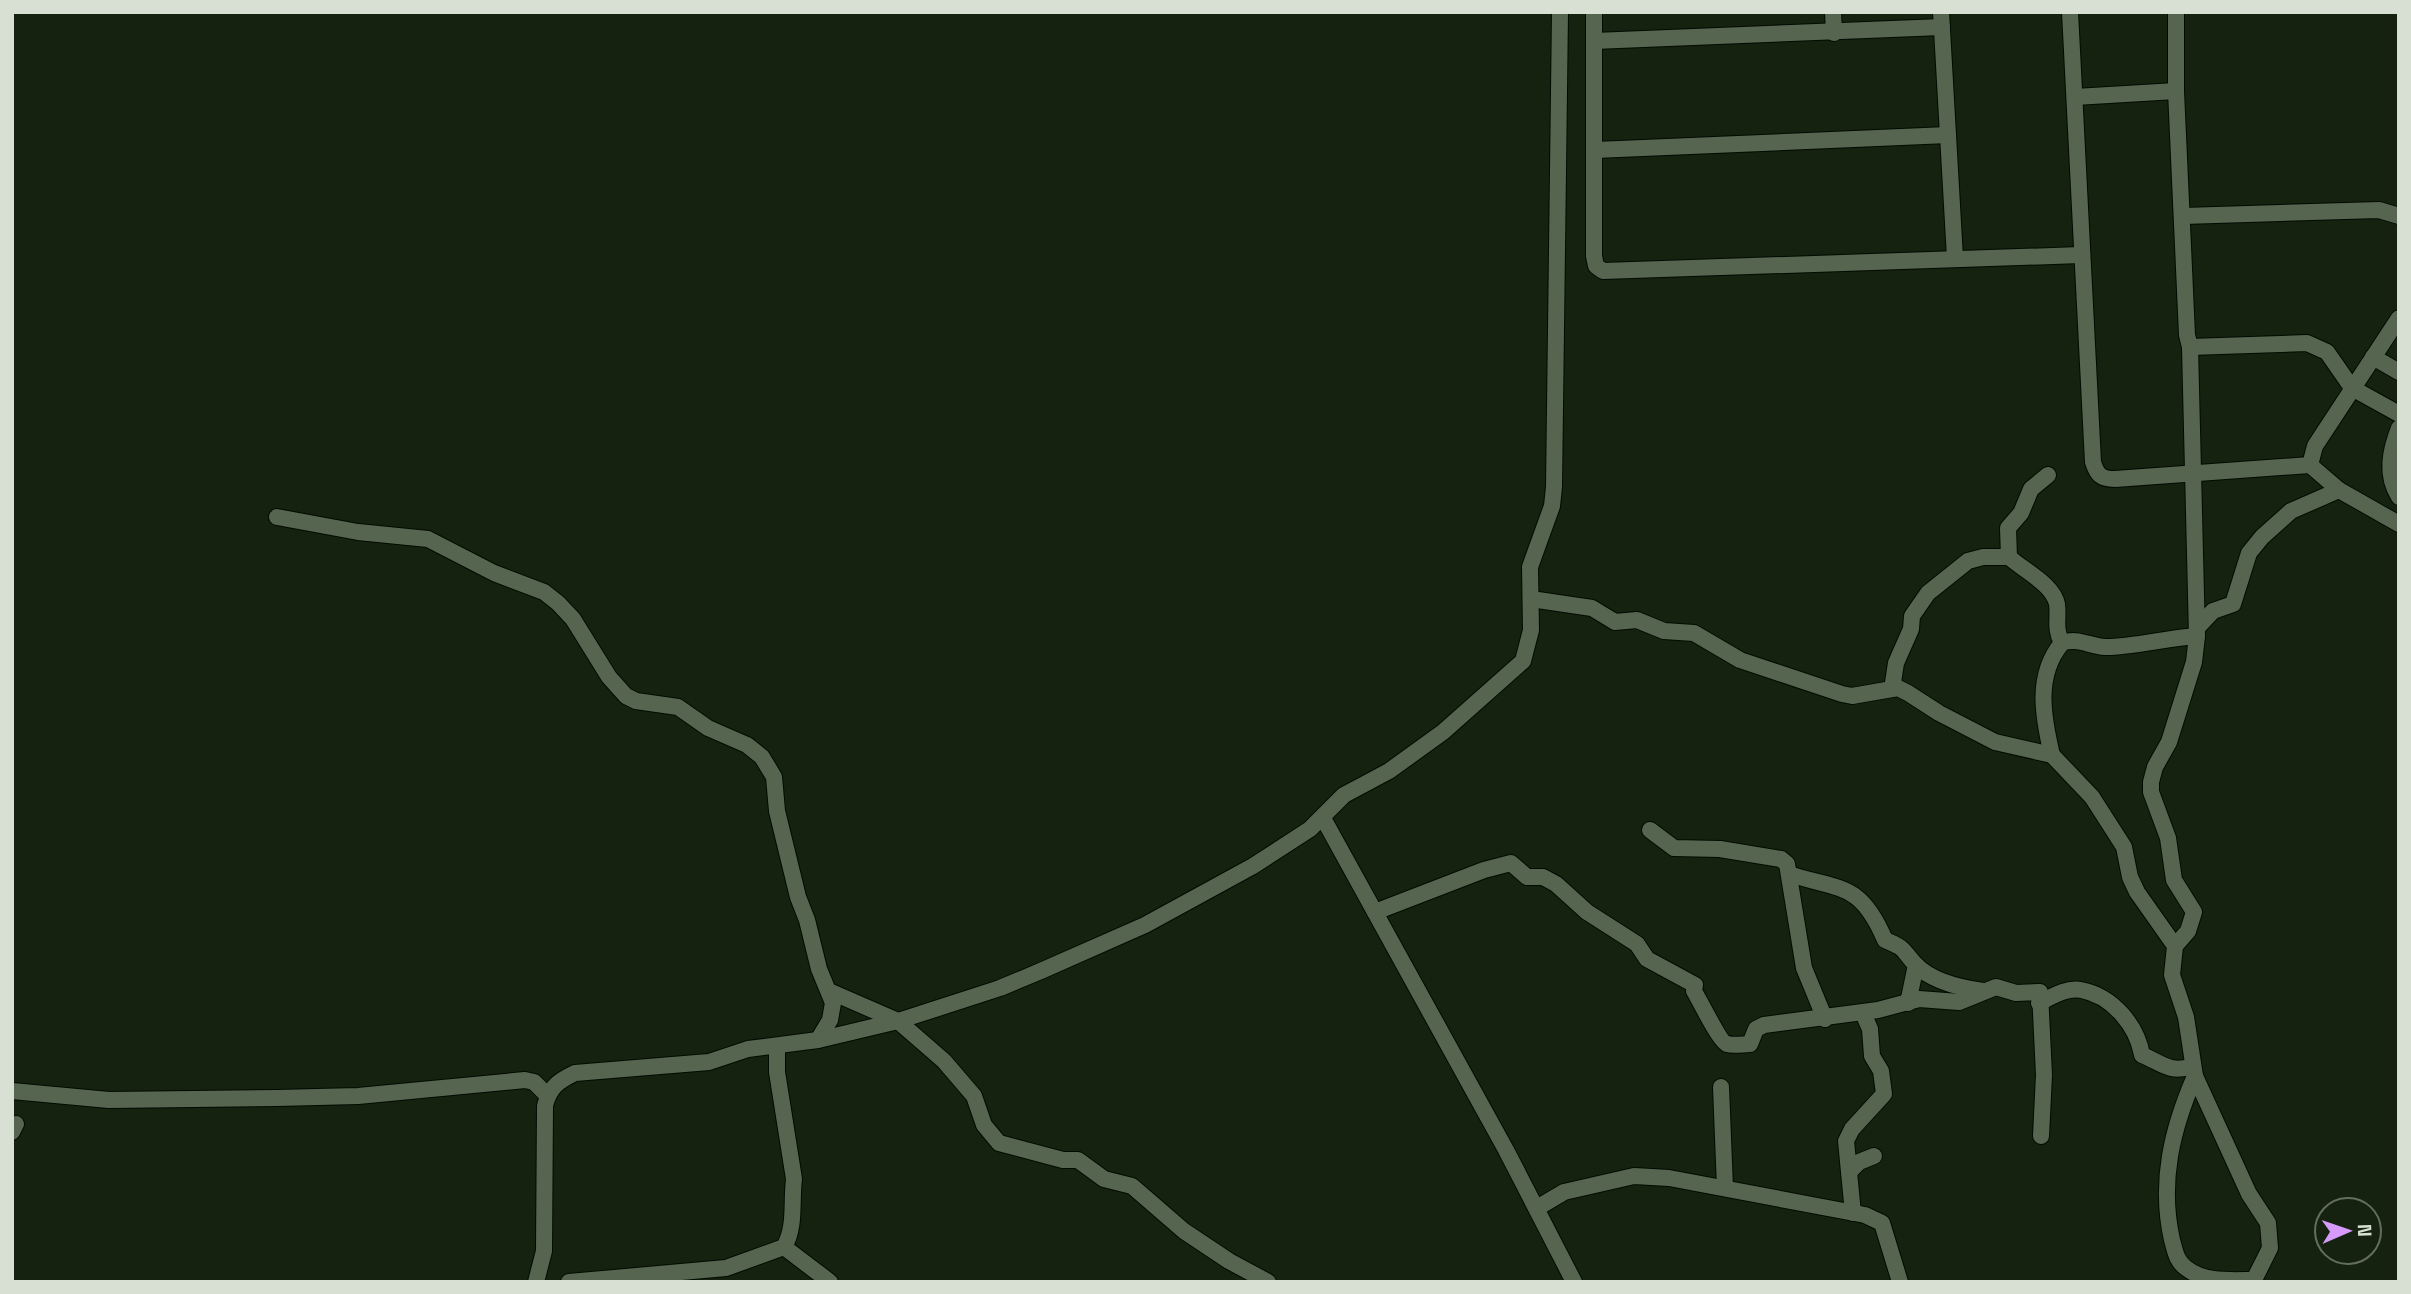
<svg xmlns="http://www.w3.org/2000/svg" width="2411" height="1294" font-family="'Space Grotesk',sans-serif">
<rect width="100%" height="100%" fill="#152210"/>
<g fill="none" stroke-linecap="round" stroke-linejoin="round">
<g stroke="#020b00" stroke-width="18">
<g id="minor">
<path d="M1594,12V256L1596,266L1603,271L2081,255"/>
<path d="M1833,12L1834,33"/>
<path d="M1941,12L1955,258"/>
<path d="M2070,12L2093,462C2097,475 2101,479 2115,479L2310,465"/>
<path d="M1594,41L1942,27"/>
<path d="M2075,97L2176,91"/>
<path d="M1595,150L1948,135"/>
<path d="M2183,216L2379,210L2399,216"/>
<path d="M2399,318L2315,446L2310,465L2339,490L2399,524"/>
<path d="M2190,347L2307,343L2327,352L2352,388L2399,414"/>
<path d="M2373,357L2399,372"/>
<path d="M2399,428C2390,451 2385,475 2399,497"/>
<path d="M2048,475L2031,489L2021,513L2008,528L2009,557C2023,570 2053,584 2057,604C2059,619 2054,628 2062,643"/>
<path d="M277,517L358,532L428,539L494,573L544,592L558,603L573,619L609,677L626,696L636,701L678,707L708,728L747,745L762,757L774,777L777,811L798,897L807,920L819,969L833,1003L830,1020L818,1040"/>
<path d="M1531,599L1592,608L1615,622L1637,620L1664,631L1694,633L1740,660L1842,694L1852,696L1898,688L1908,693L1939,713L1995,742L2052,755L2092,797L2124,847L2130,877L2137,892L2175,946L2172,975L2186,1017L2195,1076L2249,1194L2268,1223L2270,1248L2253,1282"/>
<path d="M2197,628L2213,611L2233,604L2249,553L2262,537L2291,511L2339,490"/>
<path d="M1892,689L1896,663L1911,629L1912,616L1928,593L1968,561L1983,557H2009"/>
<path d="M2052,755C2043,717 2035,675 2062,643C2076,637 2090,646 2105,647C2135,647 2166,638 2197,636"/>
<path d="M1323,818L1506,1150L1574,1282"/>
<path d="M1650,830L1674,848L1720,849L1781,859L1787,864L1804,968L1825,1019"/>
<path d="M1789,874C1842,891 1860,882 1885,940C1907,949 1901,949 1915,964C1931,981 1961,988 1983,991"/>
<path d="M1375,912L1484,870L1511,863L1527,877H1543L1556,884L1587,912L1637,944L1647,959L1695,985L1694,991C1700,1001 1720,1042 1727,1044C1734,1046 1743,1044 1750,1044L1756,1029L1764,1025L1878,1010L1919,999L1959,1002L1996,987L2016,993L2040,992L2044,1075L2041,1136"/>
<path d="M2175,946L2188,931L2194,912L2174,880L2168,838L2151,792V782L2155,767L2169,742L2194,662L2197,636L2190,347L2187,335L2176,91V12"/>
<path d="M829,991L898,1021L944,1061L974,1096L984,1125L999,1143L1063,1160H1078L1104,1179L1132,1186L1184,1231L1229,1261L1268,1282"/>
<path d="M1908,1003L1916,965"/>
<path d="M2039,1003C2051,997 2067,987 2081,990C2113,996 2137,1026 2142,1055C2162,1063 2170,1074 2192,1066"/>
<path d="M2195,1076C2172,1129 2159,1182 2172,1240C2175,1250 2176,1261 2186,1268C2205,1283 2231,1280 2254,1280"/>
<path d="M1721,1087L1725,1188"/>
<path d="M12,1091L109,1100L277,1098L358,1096L525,1080L534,1082L547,1095"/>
<path d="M12,1132L16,1124"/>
<path d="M1849,1172L1859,1162L1874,1156"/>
<path d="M1537,1208L1564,1192L1634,1176L1669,1178L1865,1215L1882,1223L1900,1282"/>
<path d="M1853,1213L1846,1141L1852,1129L1884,1094L1881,1071L1872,1056L1870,1029L1863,1013"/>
<path d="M784,1247L830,1282"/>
<path d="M536,1282L544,1251L545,1106C549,1088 558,1081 575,1073L709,1062L748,1049L818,1040L898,1021L1000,988L1043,970L1145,925L1253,866L1310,829L1344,795L1389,771L1443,732L1523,661L1531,630L1530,567L1552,506L1554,487L1560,12"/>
<path d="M569,1282L726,1268L784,1247C796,1227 791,1201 794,1179L777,1072V1046"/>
</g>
</g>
<use href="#minor" stroke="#566550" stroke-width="16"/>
</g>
<rect width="2411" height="1294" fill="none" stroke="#d8e0d4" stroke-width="28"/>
<g transform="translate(2348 1231) rotate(88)"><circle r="33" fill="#152210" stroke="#636e5e" stroke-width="2"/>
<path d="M0-5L12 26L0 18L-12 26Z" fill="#d69bfa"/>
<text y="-10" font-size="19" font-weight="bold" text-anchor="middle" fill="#d8e0d4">N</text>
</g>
</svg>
